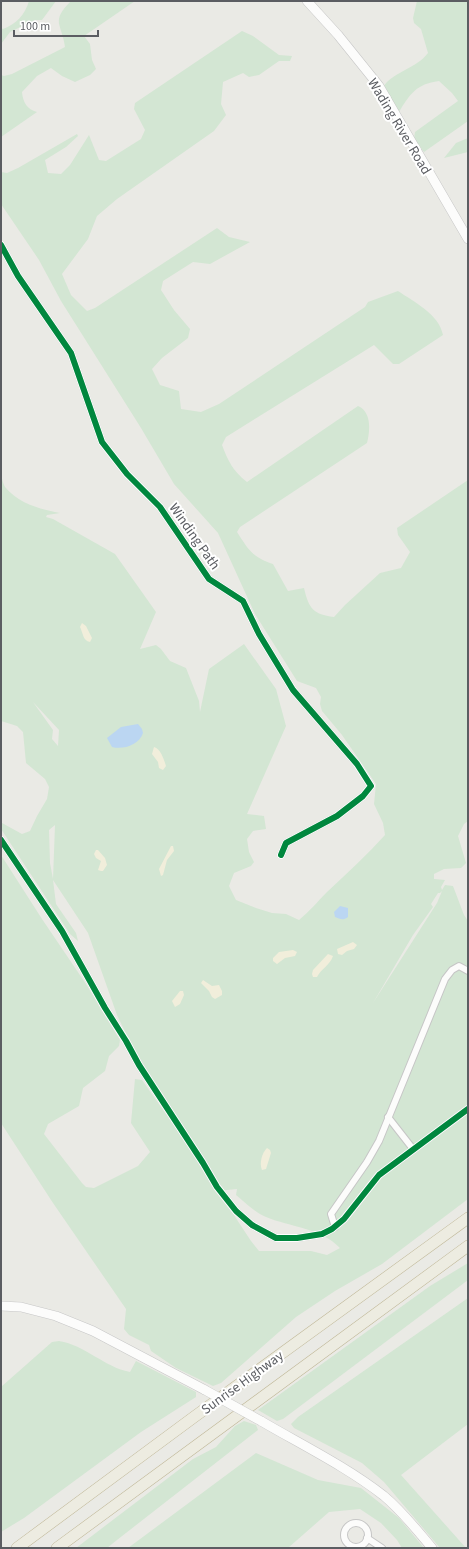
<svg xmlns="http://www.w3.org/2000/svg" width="469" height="1549" font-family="'Source Sans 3',sans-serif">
<rect width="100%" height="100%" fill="#eaeae5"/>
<g fill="#d3e6d3" fill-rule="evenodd">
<path d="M29,1H56L42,20H35L10,32L1,44V28L3,29C16,24 25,15 29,1Z"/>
<path d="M71,1H135L84,36L90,44L92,60L96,69L90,75L75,82L62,76L51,68L37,76L22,92C23,103 27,109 37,112L1,137V75L4,76L12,74L65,47C62,23 50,22 71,1Z"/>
<path d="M417,1H468V121L424,152L414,139L415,132L458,101L452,93L439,81C416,84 410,94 399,112L383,87C394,71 416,69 428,53L421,29L414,23L413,18Z"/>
<path d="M242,31L253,36L279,55L292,56L290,61H279L259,75L249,77L243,73L223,82L221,104L226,115L214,131L117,199L97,216L88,239L62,274L71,295L87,311L95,308L217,228L229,237L250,242L210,264L193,262L163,281L161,290L174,310L190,329L188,338L162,358L152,369L160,385L179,391L181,409L201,412L219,404L365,307L368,302L398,291C414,302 439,314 443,335L399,364H393L374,345L226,437L222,445C228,461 233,471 247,482L358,406C372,412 370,431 367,443L240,527L237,532C248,549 252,557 273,564L288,591L304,588C309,609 313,614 334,617L345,605L380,573L401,568L410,552L398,535L397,528L468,480V821L464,824L458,836L466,863L461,868L444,869L434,874V879L445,880L441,887L442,890L445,885L453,886L464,915L468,921V1199L382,1264L335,1291L296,1317L221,1383L213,1386L176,1368L151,1351L149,1345L129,1335L124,1329L126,1309L53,1203L1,1123V855L42,919L86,984L120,1040L119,1046L109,1056L105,1071L83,1088L79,1106L48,1124L44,1134L82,1183L86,1187L94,1188L138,1166L150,1152L131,1123L135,1079L142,1080L166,1114L140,1063L117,1015L88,933L53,880L56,904L76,933L78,941L70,934L1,829L2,823L22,834L30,831L37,816L47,799L49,787L45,779L26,763L23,732L17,726L1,721V475C2,478 3,484 5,487C19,504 40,509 60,513L47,515L46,517L53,519L115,554L156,612L140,649L156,645L161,649L170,661L186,668L199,701L200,712L209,669L244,644L276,689L286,726L247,814L264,816L266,829L253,831L247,839L249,852L254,862L251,866L234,873L229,886L236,900L256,908L272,913L286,914L299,920C310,911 317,902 327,892C347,873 367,855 385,835L383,823L374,804L376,784L342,735L322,711L320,704L321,697L316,688L297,681L255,614L218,533L174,484L141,428L61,301L39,260L1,204V172L7,173L18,168L77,134L78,136L66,147L45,160L48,173L61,174L70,165L89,135L99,160L106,161L141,139L145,130L134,109L135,103ZM33,702L59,730L58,746L52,739L53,730ZM55,825L53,879L50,863L49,830ZM442,891L437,903L373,1003L413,935L433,907L431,904L438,893H440ZM237,1189L236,1195C245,1202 255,1213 266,1217C290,1227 321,1228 340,1248L327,1255L311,1251H259L251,1241L218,1191Z"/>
<path d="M468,138V152L444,158L456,143Z"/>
<path d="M468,1263V1280L283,1419L277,1421L258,1410L430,1286Z"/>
<path d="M468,1298V1424L401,1475L466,1548H440L384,1482L362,1463L294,1428L291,1424L298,1417Z"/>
<path d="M59,1341C85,1345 104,1367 130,1372L136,1361L196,1392V1397L141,1432L24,1518L1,1532V1387L52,1342Z"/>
<path d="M244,1421L256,1425L258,1430L117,1540L107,1548H76L193,1459L216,1447L235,1426Z"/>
<path d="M256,1453L318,1480L361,1488L399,1518L424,1548H402L397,1540L381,1523L360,1509L329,1512L288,1548H128Z"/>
</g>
<g fill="#f1eedb">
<path d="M82,623L86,626L92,638L90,642C83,641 83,633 80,627Z"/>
<path d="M154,747C161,749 164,760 166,766L163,770L159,768L158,762L152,754Z"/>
<path d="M171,846H173L174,851L167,860L163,875L161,876L159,869Z"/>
<path d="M96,850H98L105,858L107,865L103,871H101L98,870L101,861L96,858L94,854Z"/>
<path d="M353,942L357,945L354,949L347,951L342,955L338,954L337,949Z"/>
<path d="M293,950L297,952L295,956L285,958L277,964L273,961V958L279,952Z"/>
<path d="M328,954L333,956C330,965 321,969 317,977H313L312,974L313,970Z"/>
<path d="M203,980L212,986L219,985L222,991V995L215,999L212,997L209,991L201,983Z"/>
<path d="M180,991H183L184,995L180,1004L175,1007L172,1001Z"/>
<path d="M267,1148L270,1150L271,1153L266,1169L262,1170C259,1163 262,1153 267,1148Z"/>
</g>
<g fill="#bbd6f2">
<path d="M138,724L142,729L143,733C139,745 123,750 112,747L107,738L121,727Z"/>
<path d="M340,906L348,908V917C343,921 340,919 335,917L334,912Z"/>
</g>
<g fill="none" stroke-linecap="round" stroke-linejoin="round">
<g stroke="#c6c6c6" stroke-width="8">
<g id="street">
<path d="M1,245L18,276L71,353L102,442L127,474L160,507L209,579L243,601L259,634L293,690L357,764L371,786L363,796L337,816L286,843L281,855"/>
<path d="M1,840L62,931L105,1008L126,1041L139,1065L203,1163L217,1187L236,1211L252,1225L276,1238H297L322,1234L332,1229L344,1219L379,1175L468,1109"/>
<path d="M388,1117L413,1149"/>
<path d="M335,1227L331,1214L367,1162L379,1141L445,979L452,970L459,966L468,971"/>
<circle cx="356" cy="1535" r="12"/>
<path d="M367,1538L382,1548"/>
</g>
</g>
<g stroke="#c7c7c7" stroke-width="10">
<g id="secondary">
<path d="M307,1L338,35L379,86L468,239"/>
<path d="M1,1306L21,1307L56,1316L93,1331L205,1390"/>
<path d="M261,1421C302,1445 347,1467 384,1496C402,1511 417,1530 432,1548"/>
</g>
</g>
<g stroke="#bfb695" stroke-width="12">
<g id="highway">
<path d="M17,1548L194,1417L468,1218"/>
<path d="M57,1548L468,1246"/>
</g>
</g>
<use href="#street" stroke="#fcfcfb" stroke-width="6"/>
<use href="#secondary" stroke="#fcfcfb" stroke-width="9"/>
<use href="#highway" stroke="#edece1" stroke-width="11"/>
<g stroke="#c7c7c7" stroke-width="10" stroke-linecap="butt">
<path id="secondary-bridge" d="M205,1390L261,1421"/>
</g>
<use href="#secondary-bridge" stroke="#fcfcfb" stroke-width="9"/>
<g stroke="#fff" stroke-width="8">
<g id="cycleway">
<path d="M1,245L18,276L71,353L102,442L127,474L160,507L209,579L243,601L259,634L293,690L357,764L371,786L363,796L337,816L286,843L281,855"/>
<path d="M1,840L62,931L105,1008L126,1041L139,1065L203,1163L217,1187L236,1211L252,1225L276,1238H297L322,1234L332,1229L344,1219L379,1175L468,1109"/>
</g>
</g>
<use href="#cycleway" stroke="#00873e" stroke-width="6"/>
</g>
<g text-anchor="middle" stroke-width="4" stroke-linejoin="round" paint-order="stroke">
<g font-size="14" fill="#5b5d62" stroke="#fff">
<text transform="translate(400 126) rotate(59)" y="5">Wading River Road</text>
<text transform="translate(195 536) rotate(55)" y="5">Winding Path</text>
<text transform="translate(242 1382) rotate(-36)" y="5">Sunrise Highway</text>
</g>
</g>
<rect width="469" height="1549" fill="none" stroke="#5b5d62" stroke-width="4"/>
<path d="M14 30v6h84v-6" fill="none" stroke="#5b5d62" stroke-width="2"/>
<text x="20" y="30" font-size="12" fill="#5b5d62" stroke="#ffffff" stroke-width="3" paint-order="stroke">100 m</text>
</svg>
